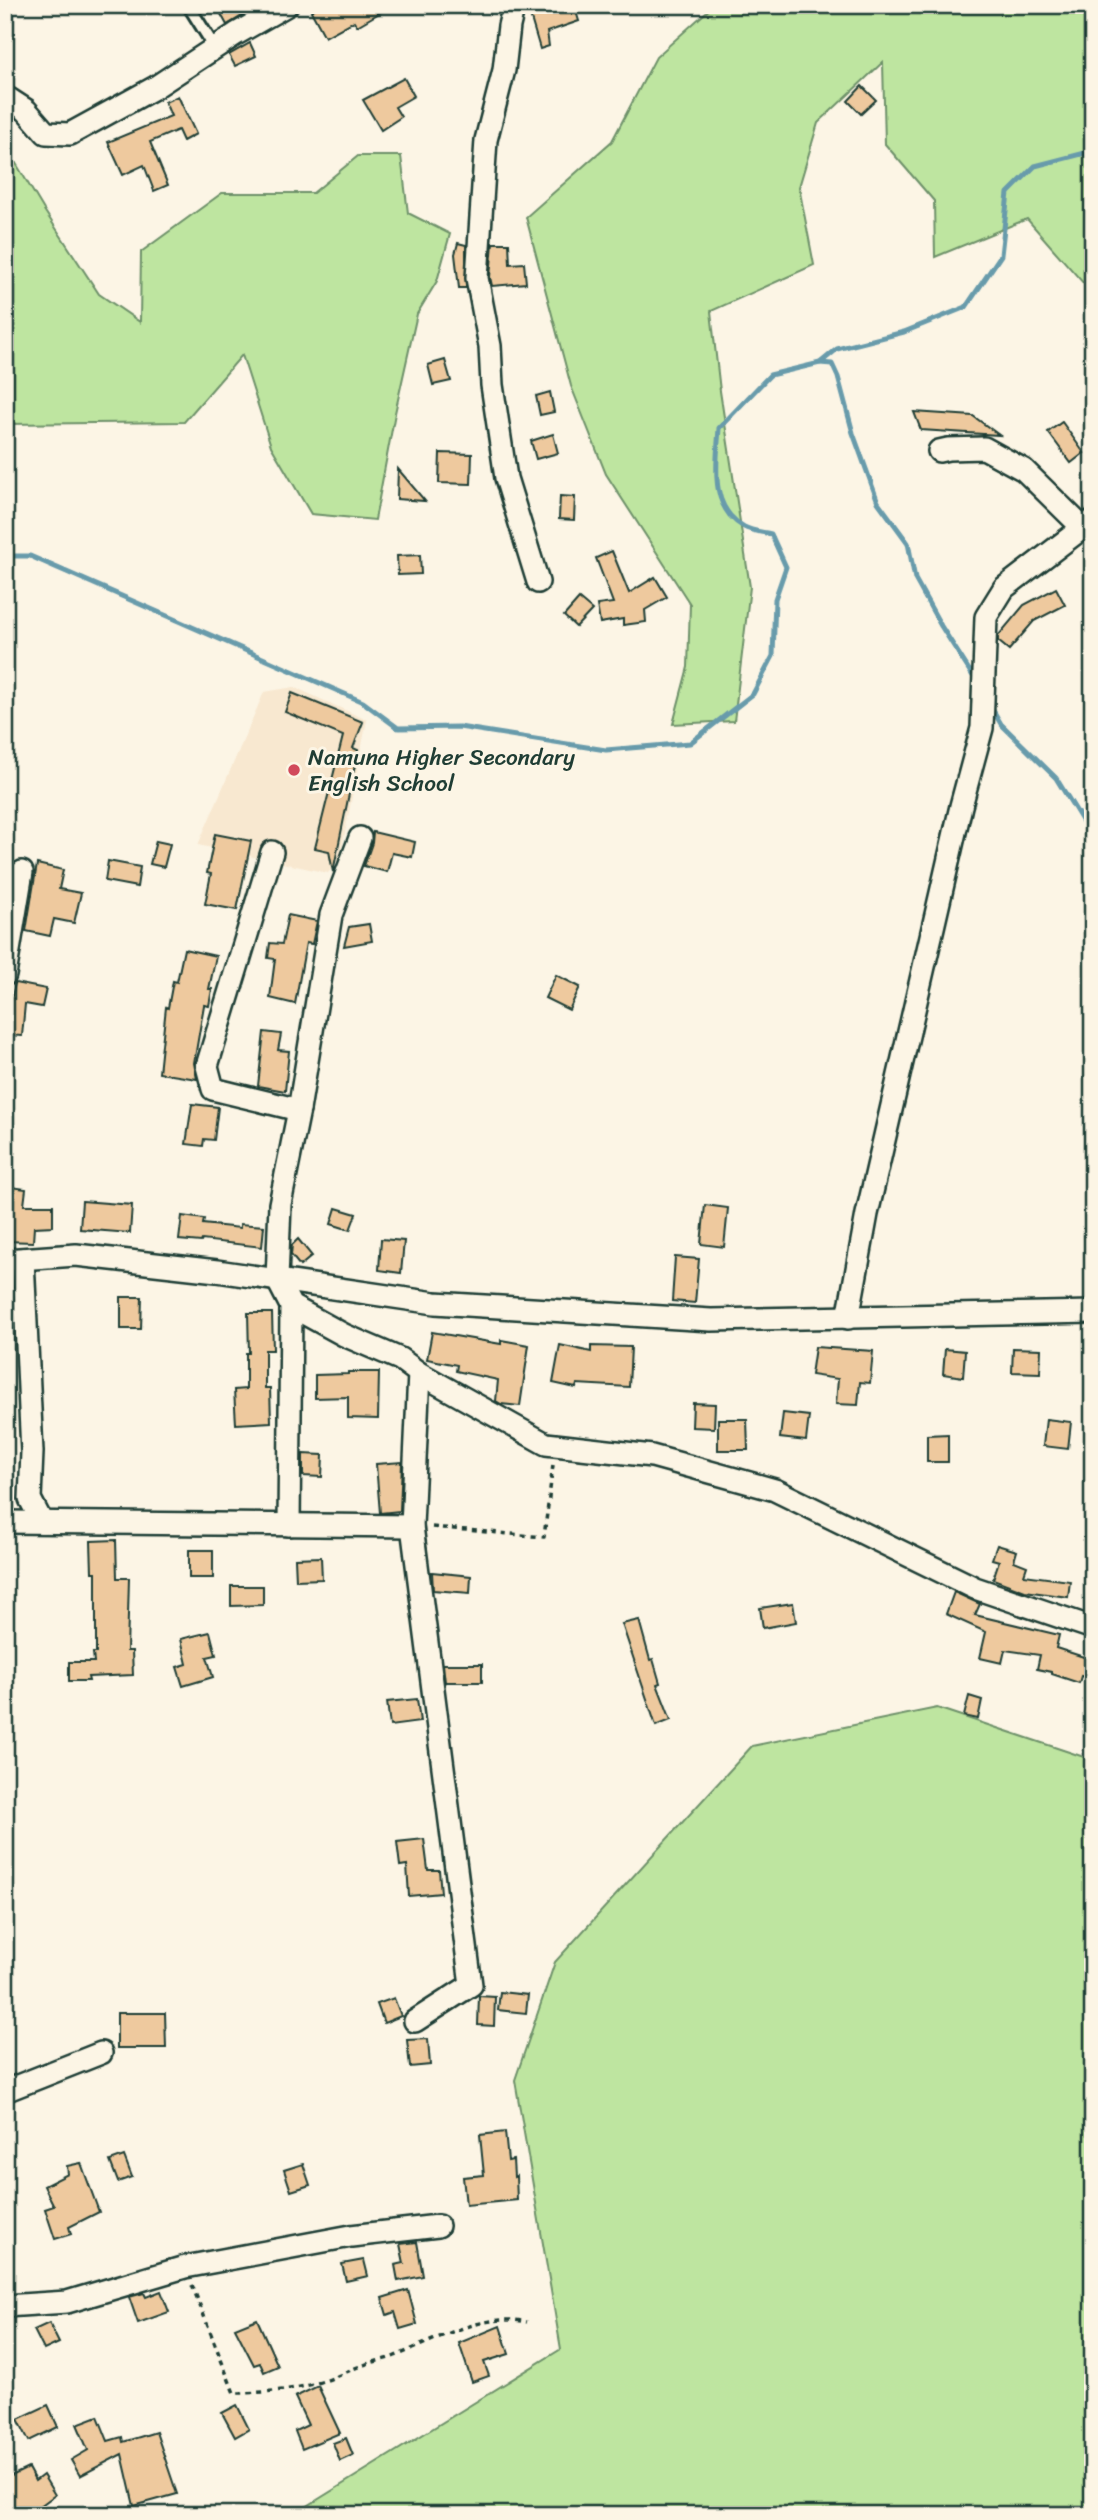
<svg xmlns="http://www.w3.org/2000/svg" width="1098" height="2520" font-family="Sriracha,sans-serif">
<rect width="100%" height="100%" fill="#fcf5e5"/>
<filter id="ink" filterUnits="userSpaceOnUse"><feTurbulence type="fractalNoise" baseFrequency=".0143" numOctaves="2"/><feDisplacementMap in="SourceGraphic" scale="14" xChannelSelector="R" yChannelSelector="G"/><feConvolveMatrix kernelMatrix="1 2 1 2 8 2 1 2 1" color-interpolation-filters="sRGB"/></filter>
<g filter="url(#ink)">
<path fill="#f8e8d0" d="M294,687L367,720L340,858L328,873L198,845L264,692Z"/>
<g fill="#bee5a0" stroke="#6e916a" stroke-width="2">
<path d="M714,5H1093V287L1084,284L1027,219L935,257L934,201L885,144L883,62L818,123L799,187L814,265L711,311L720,391L750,587L734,721L673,724L688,667L690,604L606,474L571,386L526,217L612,141L656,57Z"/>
<path d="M5,145L44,210L99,294L140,322L141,252L222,193H313L358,156H401L408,213L450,234L437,281L417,314L395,413L375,520L311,514L271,446L242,355L184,422L5,424Z"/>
<path d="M937,1708L1093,1760V2515H293L561,2349L515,2080L555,1962L752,1746Z"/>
</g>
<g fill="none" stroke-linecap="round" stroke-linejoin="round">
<g stroke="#689bab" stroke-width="5">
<path d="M820,363L832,364L838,377L853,433L878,502L908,543L915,579L941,626L976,681"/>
<path d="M5,556H30L69,573L363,702L398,728L459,727L606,750L690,743L753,694L773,656L775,599L786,567L771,534C762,532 751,531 744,527C708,507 717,462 719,428L770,375L820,363L837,349L904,332L966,307L1001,255L1008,193L1035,166L1093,151"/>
<path d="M990,705L1001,724L1056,778L1083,822L1093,825"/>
</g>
</g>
<g fill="#eec99e" stroke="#1f3d34" stroke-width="2">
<path d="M216,5H260L227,25Z"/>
<path d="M321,5H393L357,26L354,21L325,37L311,11Z"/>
<path d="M527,5H542L543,14L574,5L579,21L547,32L549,46L540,49Z"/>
<path d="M250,43L256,56L235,66L229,55Z"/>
<path d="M404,78L414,96L395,107L401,117L381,130L363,100Z"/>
<path d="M862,86L876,100L861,114L848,101Z"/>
<path d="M178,96L196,134L183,141L178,130L150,142L168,185L154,191L144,165L123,175L108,142L171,116L165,102Z"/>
<path d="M458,243L466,245V288H459L455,254Z"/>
<path d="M493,243H509L510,264L524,263L526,283L492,286L490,277Z"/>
<path d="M445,360L451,381L433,385L428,365Z"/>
<path d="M550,392L554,412L540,415L536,396Z"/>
<path d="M914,412L973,416L999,435L921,430Z"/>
<path d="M1062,422L1084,453L1071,463L1048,432Z"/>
<path d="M553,434L558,453L536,459L531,441Z"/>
<path d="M440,453L472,454L471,484L439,483Z"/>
<path d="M398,469L425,501L397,499Z"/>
<path d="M560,496L575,497L574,520L559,519Z"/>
<path d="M612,551L629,593L655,577L667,597L645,610L646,622L623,625V619L600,623L597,605L613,603L596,558Z"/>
<path d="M420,555L421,574L398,575L397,556Z"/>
<path d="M1056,588L1065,605L1034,621L1009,650L998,641V636L1024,605Z"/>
<path d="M579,599L592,610L576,627L564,616Z"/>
<path d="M292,693L363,722L353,748L358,750L333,872L329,851L315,848L343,736L285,712Z"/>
<path d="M373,832L415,842L412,857L392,853L387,872L364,866L372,843Z"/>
<path d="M215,834L251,841L237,910L205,904L211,874L207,873Z"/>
<path d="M156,841L170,844L164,867L150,864Z"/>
<path d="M108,861L140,867L137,887L105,881Z"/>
<path d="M37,864L63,870L59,889L81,893L74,923L54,919L50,936L26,931Z"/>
<path d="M288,915L317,921L312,944L306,943L295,1004L270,998L275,959L268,958L270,943L282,944Z"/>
<path d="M369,924L372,941L344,946L349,927Z"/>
<path d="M184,949L216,956L209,989H212L209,1006L204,1005L194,1063L197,1079L159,1073L166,1007L168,1008L173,981L177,982Z"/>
<path d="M556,975L580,987L569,1010L545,998Z"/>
<path d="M15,983L46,989L42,1007L25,1004L22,1036L6,1035L8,1015Z"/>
<path d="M264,1032L281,1034L278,1050L289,1051L285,1091L258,1086Z"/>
<path d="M192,1104L218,1107L214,1140L204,1139L203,1146L186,1144Z"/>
<path d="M11,1187L26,1189L24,1205H53V1226L34,1227L33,1242L5,1241V1219H8Z"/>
<path d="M82,1201L132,1205L130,1233L80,1229Z"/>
<path d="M705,1205L728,1208L724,1247L701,1244Z"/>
<path d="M336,1208L356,1214L350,1230L331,1224Z"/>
<path d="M182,1216L204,1219L203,1224L240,1228V1224L264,1226L262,1247L202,1240L201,1242L179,1240Z"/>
<path d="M298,1239L312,1256L300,1266L291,1255L292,1245Z"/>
<path d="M381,1239L404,1241L401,1273L379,1270Z"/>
<path d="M675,1257L699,1259L695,1303L672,1301Z"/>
<path d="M121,1297H142L141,1329H121Z"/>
<path d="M248,1313H272L273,1350H265V1388H270L271,1422L236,1424L234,1390L246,1389V1353H249Z"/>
<path d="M432,1332L501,1344V1340L529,1345L520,1406L501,1404L496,1401L498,1380L456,1371L457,1365L427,1359Z"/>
<path d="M560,1345L591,1352V1346L631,1347L629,1387L577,1384L576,1388L553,1383Z"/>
<path d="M815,1347L873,1351L870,1383L860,1382L858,1405L836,1404L838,1379L811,1375Z"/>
<path d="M1013,1348L1041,1349L1040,1373L1012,1372Z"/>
<path d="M945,1349L965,1351L963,1377L943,1374Z"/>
<path d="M348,1372H379L378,1419L348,1418V1397L315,1398V1375L348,1374Z"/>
<path d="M693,1403L715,1404L714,1428L692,1427Z"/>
<path d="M783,1413L809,1416L806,1441L780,1438Z"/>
<path d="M718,1419H747L748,1450H718Z"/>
<path d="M1046,1419L1071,1422L1068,1449L1043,1446Z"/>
<path d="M948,1434V1462H927V1435Z"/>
<path d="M303,1454L323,1455L322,1477L303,1476Z"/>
<path d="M402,1462L400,1511L380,1513L376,1464Z"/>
<path d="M116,1540L117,1578H129L127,1651H132L133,1675L88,1677L89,1681H69V1662H94L93,1653H96V1572H92L91,1541Z"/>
<path d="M997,1545L1017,1551L1014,1561L1027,1566L1024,1575L1070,1581L1068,1597L1025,1591L993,1579L999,1561L992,1559Z"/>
<rect x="189" y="1550" width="24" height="28"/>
<path d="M321,1557L322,1579L296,1580L295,1558Z"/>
<path d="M432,1572L471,1576L470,1593L433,1590Z"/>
<path d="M231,1586H263V1605L231,1606Z"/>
<path d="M954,1592L980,1604L975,1615L1059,1635L1056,1648L1093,1660V1679L1081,1676L1079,1683L1052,1674V1672L1037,1669L1040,1655L1005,1650L1002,1663L980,1658L986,1632L946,1614Z"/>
<path d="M793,1603L796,1622L763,1628L760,1608Z"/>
<path d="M639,1620L650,1660L653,1659L660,1683L657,1684L671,1720L656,1726L622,1624Z"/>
<path d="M210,1632L216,1655L207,1657L213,1677L183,1686L177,1667L187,1664L181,1639Z"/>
<path d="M443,1664H482V1682H445Z"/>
<path d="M969,1696L982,1700L978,1719L964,1716Z"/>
<path d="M417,1699L420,1722L390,1726L387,1702Z"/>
<path d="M424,1839L428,1870H439L441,1893L409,1896L407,1865L400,1866L397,1842Z"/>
<path d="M500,1992L528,1995L526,2013L498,2010Z"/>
<path d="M479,1996L495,1997L494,2026L478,2025Z"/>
<path d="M394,1998L401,2016L384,2023L377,2004Z"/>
<path d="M117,2013H165L166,2048H117Z"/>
<path d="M428,2039L430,2065L410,2067L407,2040Z"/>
<path d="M505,2132L508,2161L513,2160L514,2177L516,2176L517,2200L466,2205L463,2177L484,2175L480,2135Z"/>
<path d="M124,2156L132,2177L118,2182L110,2161Z"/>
<path d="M81,2163L99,2212L69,2227L71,2234L55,2239L45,2209L54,2206L44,2186L68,2174L67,2166Z"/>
<path d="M303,2164L310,2185L291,2191L284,2170Z"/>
<path d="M417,2242L423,2276L398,2281L395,2265L404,2263L400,2244Z"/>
<path d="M364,2260L368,2276L346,2281L342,2264Z"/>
<path d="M408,2290L417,2324L400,2329L395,2312L387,2315L382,2298Z"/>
<path d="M161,2291L169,2312L138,2323L129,2297L144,2293L146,2297Z"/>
<path d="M257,2319L278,2366L264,2372L260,2363L254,2365L235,2328Z"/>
<path d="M49,2323L59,2343L44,2350L34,2330Z"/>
<path d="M500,2326L509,2354L484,2362L489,2376L472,2382L459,2343Z"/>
<path d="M318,2386L340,2433L302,2449L295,2431L308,2425L295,2397Z"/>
<path d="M48,2405L58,2427L29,2441L18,2419Z"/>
<path d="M237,2405L249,2429L235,2437L222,2413Z"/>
<path d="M98,2416L108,2441L122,2437L123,2442L156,2432L177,2494L134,2506L122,2454L80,2476L71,2460L88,2450L77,2424Z"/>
<path d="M346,2438L353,2455L340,2461L333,2443Z"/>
<path d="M28,2468L35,2481L43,2475L55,2495L28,2515H17L5,2495V2479Z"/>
</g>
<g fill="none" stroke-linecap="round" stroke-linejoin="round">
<g stroke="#1f3d34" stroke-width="16">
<path id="service" d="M188,5L215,48"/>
</g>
<g stroke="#1f3d34" stroke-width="26">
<g id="minor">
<path d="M514,5L509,26L504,70L486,140L477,278L490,346L492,385L506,478L538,582"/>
<path d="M5,101L9,99L26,110L46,133L70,134L154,88L236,34L287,5"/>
<path d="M939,451L948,449L984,448L1024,470L1083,528"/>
<path d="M360,838L331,915L299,1110L280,1204L277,1279L291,1306L344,1335L400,1359L419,1373L546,1444L652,1456L775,1490L975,1588L1093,1628"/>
<path d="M272,852L207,1066L213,1089L299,1110"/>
<path d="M5,975L22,872"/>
<path d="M23,1259L32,1452L30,1499L42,1522"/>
<path d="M5,1260L76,1255L217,1271L435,1303L711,1320L1093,1312"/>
<path d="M848,1318L867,1214L961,806L982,728L986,617L1004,588L1093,520"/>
<path d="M5,1522L412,1526"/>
<path d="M289,1525L291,1306"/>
<path d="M415,2021L471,1985L412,1526L419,1373"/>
<path d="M5,2091L101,2053"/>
<path d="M5,2306L67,2302L185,2267L351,2236L438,2226"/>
</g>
</g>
<g stroke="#1f3d34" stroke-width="3.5" stroke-dasharray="5 5" stroke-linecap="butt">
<path d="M432,1527L544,1537L553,1465"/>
<path d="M192,2285L234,2393C265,2393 294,2390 324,2381C338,2377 350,2369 364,2365C374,2361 385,2360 395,2356C437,2340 481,2312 527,2322"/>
</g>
<use href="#service" stroke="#fcf5e5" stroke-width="10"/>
<use href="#minor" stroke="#fcf5e5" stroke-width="21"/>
</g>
</g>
<circle fill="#d1495b" stroke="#fcf5e5" stroke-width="2.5" cx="294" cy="770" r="7"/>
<g text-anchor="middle" stroke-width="6" stroke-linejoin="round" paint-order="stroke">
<g font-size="23" fill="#1f3d34" stroke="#fcf5e5" text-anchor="start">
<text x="308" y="765">Namuna Higher Secondary<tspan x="308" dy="26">English School</tspan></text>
</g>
</g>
<rect width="1098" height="2520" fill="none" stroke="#fcf5e5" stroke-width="28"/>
<rect x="14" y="14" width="1070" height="2492" fill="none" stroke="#1f3d34" stroke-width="2.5" filter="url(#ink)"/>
</svg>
